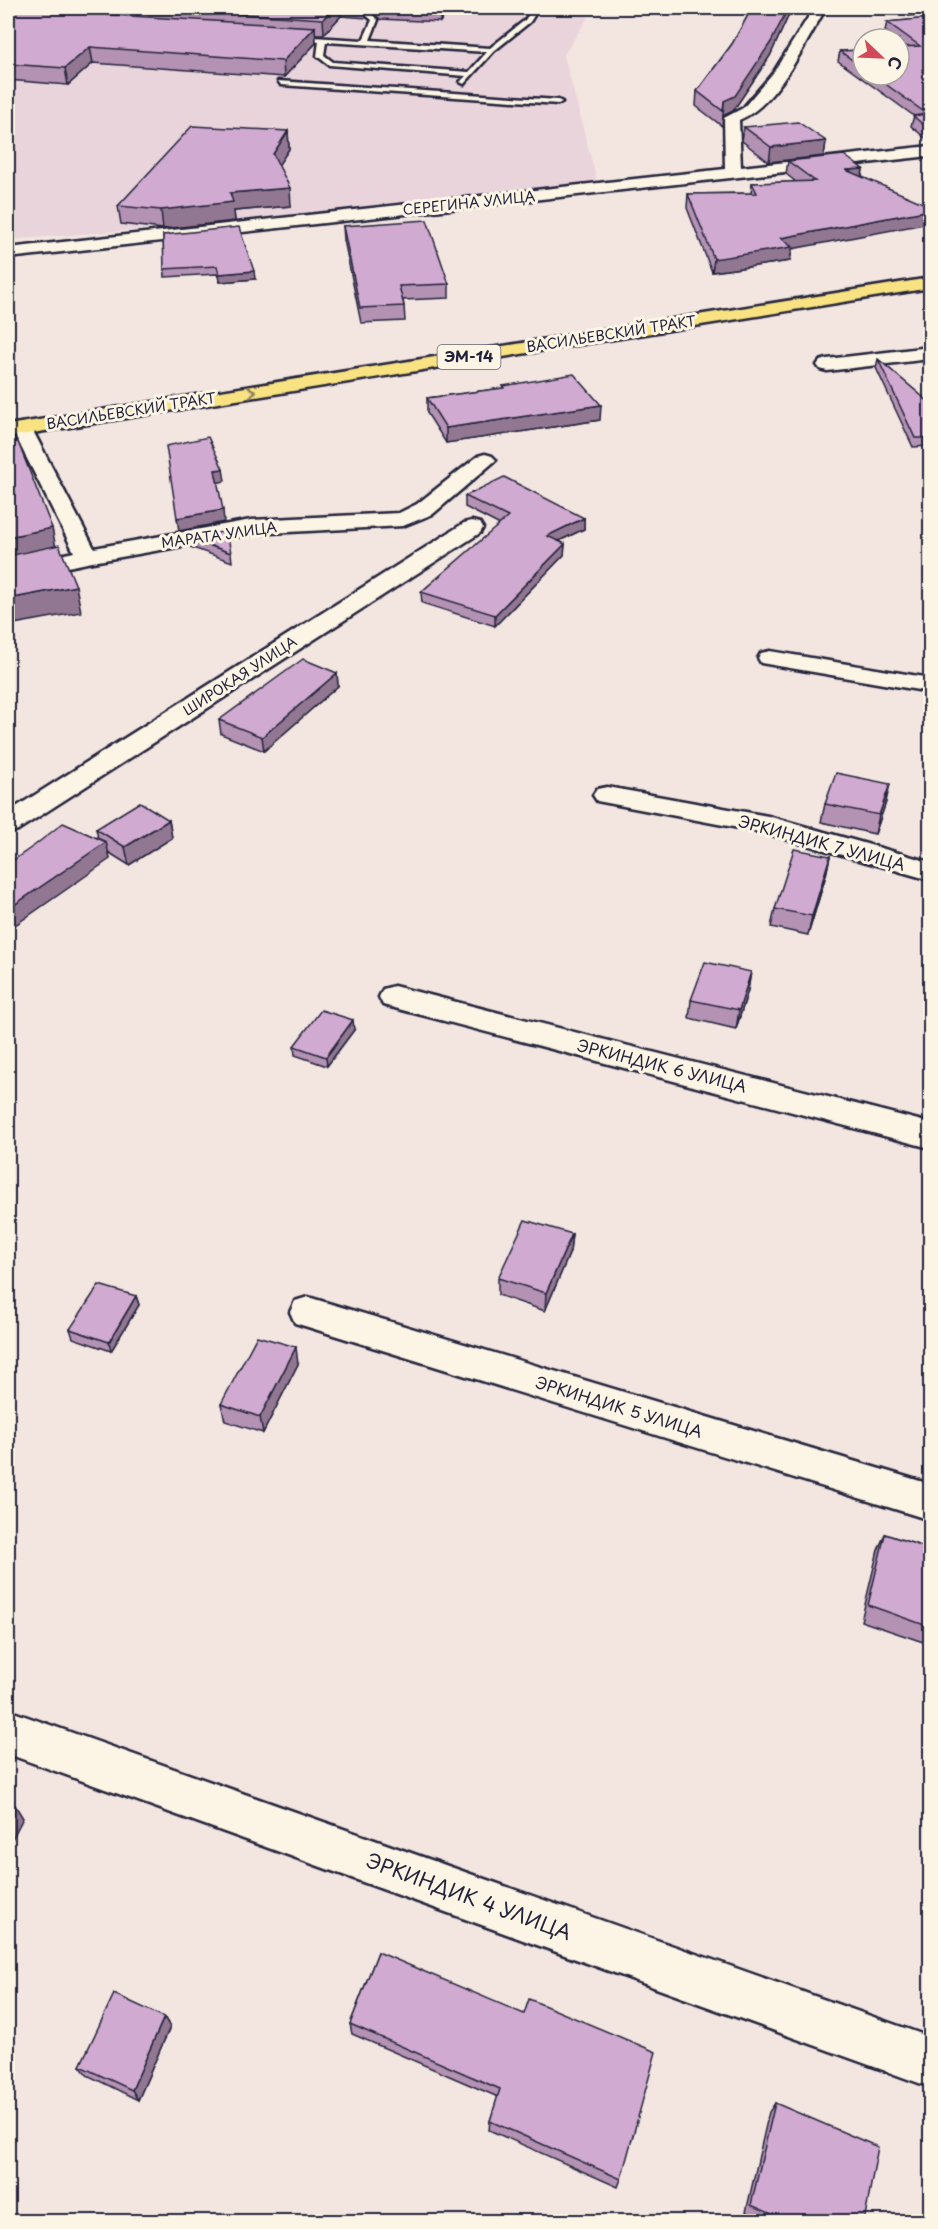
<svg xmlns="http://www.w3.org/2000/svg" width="938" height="2229" font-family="'Playpen Sans',sans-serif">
<rect width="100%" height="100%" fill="#f3e6e1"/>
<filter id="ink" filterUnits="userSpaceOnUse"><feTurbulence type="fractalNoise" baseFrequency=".0167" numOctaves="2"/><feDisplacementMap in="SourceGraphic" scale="12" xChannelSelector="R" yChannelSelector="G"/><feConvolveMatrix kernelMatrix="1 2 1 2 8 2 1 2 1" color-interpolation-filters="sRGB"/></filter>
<g filter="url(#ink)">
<path fill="#e9d4dc" d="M8,8H594L564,55L597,181L262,220L8,240Z"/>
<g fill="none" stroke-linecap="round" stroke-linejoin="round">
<g stroke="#22223b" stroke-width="5">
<g id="service">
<path d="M348,8H365L378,20L370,40L490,48L525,20L529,14L526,8H532L535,14L530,22L494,51L464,84L460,82L466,76L329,65L317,56L319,41L293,38L296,36L363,40L372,20L361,11ZM326,42L487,52L469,72L333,62L324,55Z"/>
<path d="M278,81L558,100L562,102L558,104L281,85Z"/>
</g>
</g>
<g stroke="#22223b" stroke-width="5">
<g id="minor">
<path d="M814,8H826C805,43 778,104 739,120L741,167L930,146V156L8,258V248L725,169L724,118L743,108L773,73Z"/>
<path d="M930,347V359L827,371L820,369L817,365L820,361L827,359Z"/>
<path d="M22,423L29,425L32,429L94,548L251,520L399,513L417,504L478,456L485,454L492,456L496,460L433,514L403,526L251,534L87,563L8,580V566L74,552L12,429L15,425Z"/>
<path d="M472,521L480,523L483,528L480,533L18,830L8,833V812L464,523Z"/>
<path d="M770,651L930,678V692L761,663L758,658L761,653Z"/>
<path d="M607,787L768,816L930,862V880L765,833L597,801L593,795L597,789Z"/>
<path d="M394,986L930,1123V1148L383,1005L379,997L383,989Z"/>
<path d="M308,1297L930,1484V1520L295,1323L290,1312L295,1301Z"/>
<path d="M8,1710L930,2037V2087L8,1754Z"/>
</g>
</g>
<g stroke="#22223b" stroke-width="5">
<path id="primary" d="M930,278V288L8,437V425Z"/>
</g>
<use href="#service" fill="#fcf5e5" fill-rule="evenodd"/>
<use href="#minor" fill="#fcf5e5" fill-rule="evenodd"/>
<use href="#primary" fill="#f8e281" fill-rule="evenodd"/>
</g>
<g fill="#b492b4" stroke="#22223b" stroke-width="1.5">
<path d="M8,8L137,17L136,8H365L366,18L341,16L324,34H315L316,43L284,77L93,63L68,85L8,80Z"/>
<path d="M368,8H484L480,13L448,11L440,22L380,19Z"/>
<path d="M752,8H792L770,56L733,111L723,116L722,126L696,106L697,91L732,44Z"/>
<path d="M896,8H930L909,16Z"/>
<path d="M930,18V142L911,126L914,116L838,61L840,51L863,50V75H899L907,47L899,41V39H897L885,31L887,22Z"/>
<path d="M744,127L826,141L824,156L769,162L742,141Z"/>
<path d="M288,131L289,149L278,165L291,206L234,211L235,221L163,229L121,224L118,206Z"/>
<path d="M788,161L863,169L862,177L792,249L790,261L712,272L687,208L688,194L751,193L752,183L796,182L786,174Z"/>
<path d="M343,226L449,284V298L403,300L404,306L405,321L361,323L344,240Z"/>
<path d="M163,235L255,279L220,282L217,274L165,277Z"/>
<path d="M878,359L930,403V446L913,447L876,368Z"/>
<path d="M503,386L600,420L446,443L427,413V398L503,388Z"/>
<path d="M465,496L584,518V529L559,541L565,544L564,555L495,626L422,603L421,592L500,525L465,507Z"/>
<path d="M189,538L231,553L232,562L190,547Z"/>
<path d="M337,673L338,686L264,751L221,734L219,720Z"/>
<path d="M886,802L875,834L821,822L825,804Z"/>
<path d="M169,820L172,838L129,865L108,852L110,859L98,838L96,829Z"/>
<path d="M830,856L826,875L808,935L771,927L775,909Z"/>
<path d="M751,972L748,990L736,1029L689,1018L691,1000Z"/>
<path d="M354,1030L327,1066L295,1055L294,1046Z"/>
<path d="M572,1234L570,1252L545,1311L498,1295V1278Z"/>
<path d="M136,1296L139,1305L111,1351L73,1338L70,1329Z"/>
<path d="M298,1364L263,1433L225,1421L221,1404Z"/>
<path d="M885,1534L930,1549V1641L929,1644L861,1621L878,1550Z"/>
<path d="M378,1952L621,2179L618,2187L489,2130L490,2121L498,2097L352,2034L350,2024Z"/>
<path d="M164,2017L170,2027L138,2100L87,2075L80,2066Z"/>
<path d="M775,2103L864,2222H768L746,2212L769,2112Z"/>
</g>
<g fill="#927792" stroke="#22223b" stroke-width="1.5">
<path d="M334,8H340L341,16L324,34L323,19Z"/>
<path d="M440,8H448V11L440,22Z"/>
<path d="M480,8H484L480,13Z"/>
<path d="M788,8H792L770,56L733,111L723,116L724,101Z"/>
<path d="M910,8H930V14L909,16Z"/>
<path d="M315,27L316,43L284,77L283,61Z"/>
<path d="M90,47L93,63L68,85L65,68Z"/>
<path d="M288,131L289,149L274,172L273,154Z"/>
<path d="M826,141L824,156L769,162L771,147Z"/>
<path d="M863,169L861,182L846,170Z"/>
<path d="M290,188L291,206L234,211L235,221L163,229L161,210L230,193Z"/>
<path d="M930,210V223L792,249L790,261L712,272L714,259L781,238Z"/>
<path d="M254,271L255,279L220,282L219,274Z"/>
<path d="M601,405L600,420L446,443V428Z"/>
<path d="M223,469L225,481L216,483L215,470Z"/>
<path d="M223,510L224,522L179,531L177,518Z"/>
<path d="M584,518V529L546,547L547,536Z"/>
<path d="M52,528L57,553L8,564V537Z"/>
<path d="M565,544L564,555L495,626V615Z"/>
<path d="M76,586L81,612L8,625V599Z"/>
<path d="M337,673L338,686L264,751L262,737Z"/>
<path d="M890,784L886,802L875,834L879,815Z"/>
<path d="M169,820L172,838L129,865L125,847Z"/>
<path d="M106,842L110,859L8,930V909Z"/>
<path d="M830,856L826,875L808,935L812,916Z"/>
<path d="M751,972L748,990L736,1029L739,1010Z"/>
<path d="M353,1020L354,1030L327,1066L326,1057Z"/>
<path d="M572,1234L570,1252L545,1311L546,1293Z"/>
<path d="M136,1296L139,1305L111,1351L109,1342Z"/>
<path d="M296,1347L298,1364L263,1433L260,1417Z"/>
<path d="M15,1805L23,1818L8,1847V1819Z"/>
<path d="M164,2017L170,2027L138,2100L132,2090Z"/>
</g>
<g fill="#d1aad1" stroke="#22223b" stroke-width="1.5">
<path d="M8,8H22L114,15L315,27L283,61L90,47L65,68L8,64Z"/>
<path d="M147,8H334L323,19Z"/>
<path d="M752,8H788L771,42L735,96L724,101L723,111L697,91L732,44Z"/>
<path d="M930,18V130L913,116L927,114L873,75H899V47L920,46L887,22Z"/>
<path d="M863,50V68L840,51Z"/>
<path d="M798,122L826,141L771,147L744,127Z"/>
<path d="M192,126L288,131L273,154L290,188L230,193L233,202L161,210L118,206Z"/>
<path d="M844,155L863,169L846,170L930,206V210L781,238L792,247L714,259L688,194L757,193L752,183L815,181L788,161Z"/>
<path d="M427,220L449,284L399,286L404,306L360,308L343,226Z"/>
<path d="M239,227L254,271L219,274L217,266L164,269L163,235Z"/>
<path d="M878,359L930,403V438H915Z"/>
<path d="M574,374L601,405L446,428L427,398L504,388L503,386Z"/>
<path d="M208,437L223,469L215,470L223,510L177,518L166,446Z"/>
<path d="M18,442L52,528L8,537V443Z"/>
<path d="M504,477L584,518L547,536L565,544L495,615L421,592L508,517L465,496Z"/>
<path d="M227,531L231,553L189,538Z"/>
<path d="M59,545L76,586L8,599V556Z"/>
<path d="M303,659L337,673L262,737L219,720Z"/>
<path d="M836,773L890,784L879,815L825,804Z"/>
<path d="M140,802L169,820L125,847L96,829Z"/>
<path d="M63,823L106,842L8,909V864L35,845Z"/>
<path d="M794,849L830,856L812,916L775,909Z"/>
<path d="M705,962L751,972L739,1010L691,1000Z"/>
<path d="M321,1010L353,1020L326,1057L294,1046Z"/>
<path d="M525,1220L572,1234L546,1293L498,1278Z"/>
<path d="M99,1285L136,1296L109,1342L70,1329Z"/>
<path d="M257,1336L296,1347L260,1417L221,1404Z"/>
<path d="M885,1534L930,1549V1627L868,1605Z"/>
<path d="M8,1802L15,1805L8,1819Z"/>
<path d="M378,1952L524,2014L529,1999L656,2052L621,2179L490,2121L500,2089L350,2024Z"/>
<path d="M114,1994L164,2017L132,2090L80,2066Z"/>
<path d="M775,2103L878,2147L864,2222H791L751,2205Z"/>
</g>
<defs><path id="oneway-chevron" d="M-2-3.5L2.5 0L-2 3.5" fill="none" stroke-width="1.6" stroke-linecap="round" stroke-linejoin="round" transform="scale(1.5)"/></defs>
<use stroke="#8d825e" href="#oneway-chevron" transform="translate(252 392) rotate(-9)"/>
</g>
<g text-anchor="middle" stroke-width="6" stroke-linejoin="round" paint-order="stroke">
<g font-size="14" fill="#22223b" stroke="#fcf5e5">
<text transform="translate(469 203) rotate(-6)" y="5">СЕРЕГИНА УЛИЦА</text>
<text transform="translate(611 334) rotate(-9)" y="5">ВАСИЛЬЕВСКИЙ ТРАКТ</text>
<text transform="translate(131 411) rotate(-9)" y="5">ВАСИЛЬЕВСКИЙ ТРАКТ</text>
<text transform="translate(219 535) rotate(-8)" y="5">МАРАТА УЛИЦА</text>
<text transform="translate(240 676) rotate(-33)" y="5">ШИРОКАЯ УЛИЦА</text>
</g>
<rect fill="#fcf5e5" stroke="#63616e" stroke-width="1.5" x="437.5" y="345" width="63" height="24" rx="4.5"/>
<g font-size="15" font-weight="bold" fill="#22223b">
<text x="469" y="362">ЭМ-14</text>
</g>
<g font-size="16" fill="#22223b" stroke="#fcf5e5">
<text transform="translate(822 843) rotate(15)" y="6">ЭРКИНДИК 7 УЛИЦА</text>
<text transform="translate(662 1066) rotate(14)" y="6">ЭРКИНДИК 6 УЛИЦА</text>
<text transform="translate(619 1407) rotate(17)" y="6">ЭРКИНДИК 5 УЛИЦА</text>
</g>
<g font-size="20" fill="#22223b" stroke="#fcf5e5">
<text transform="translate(469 1897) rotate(20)" y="7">ЭРКИНДИК 4 УЛИЦА</text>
</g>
</g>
<rect width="938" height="2229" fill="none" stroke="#fcf5e5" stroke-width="30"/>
<rect x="15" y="15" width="908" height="2199" fill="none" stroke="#22223b" stroke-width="2" filter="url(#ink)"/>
<g transform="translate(881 57) rotate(113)"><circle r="28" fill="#fcf5e5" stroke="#a5a1a1" stroke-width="1.5"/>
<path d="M0-4.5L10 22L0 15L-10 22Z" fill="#d1495b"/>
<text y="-9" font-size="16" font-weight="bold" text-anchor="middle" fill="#22223b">С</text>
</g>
</svg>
